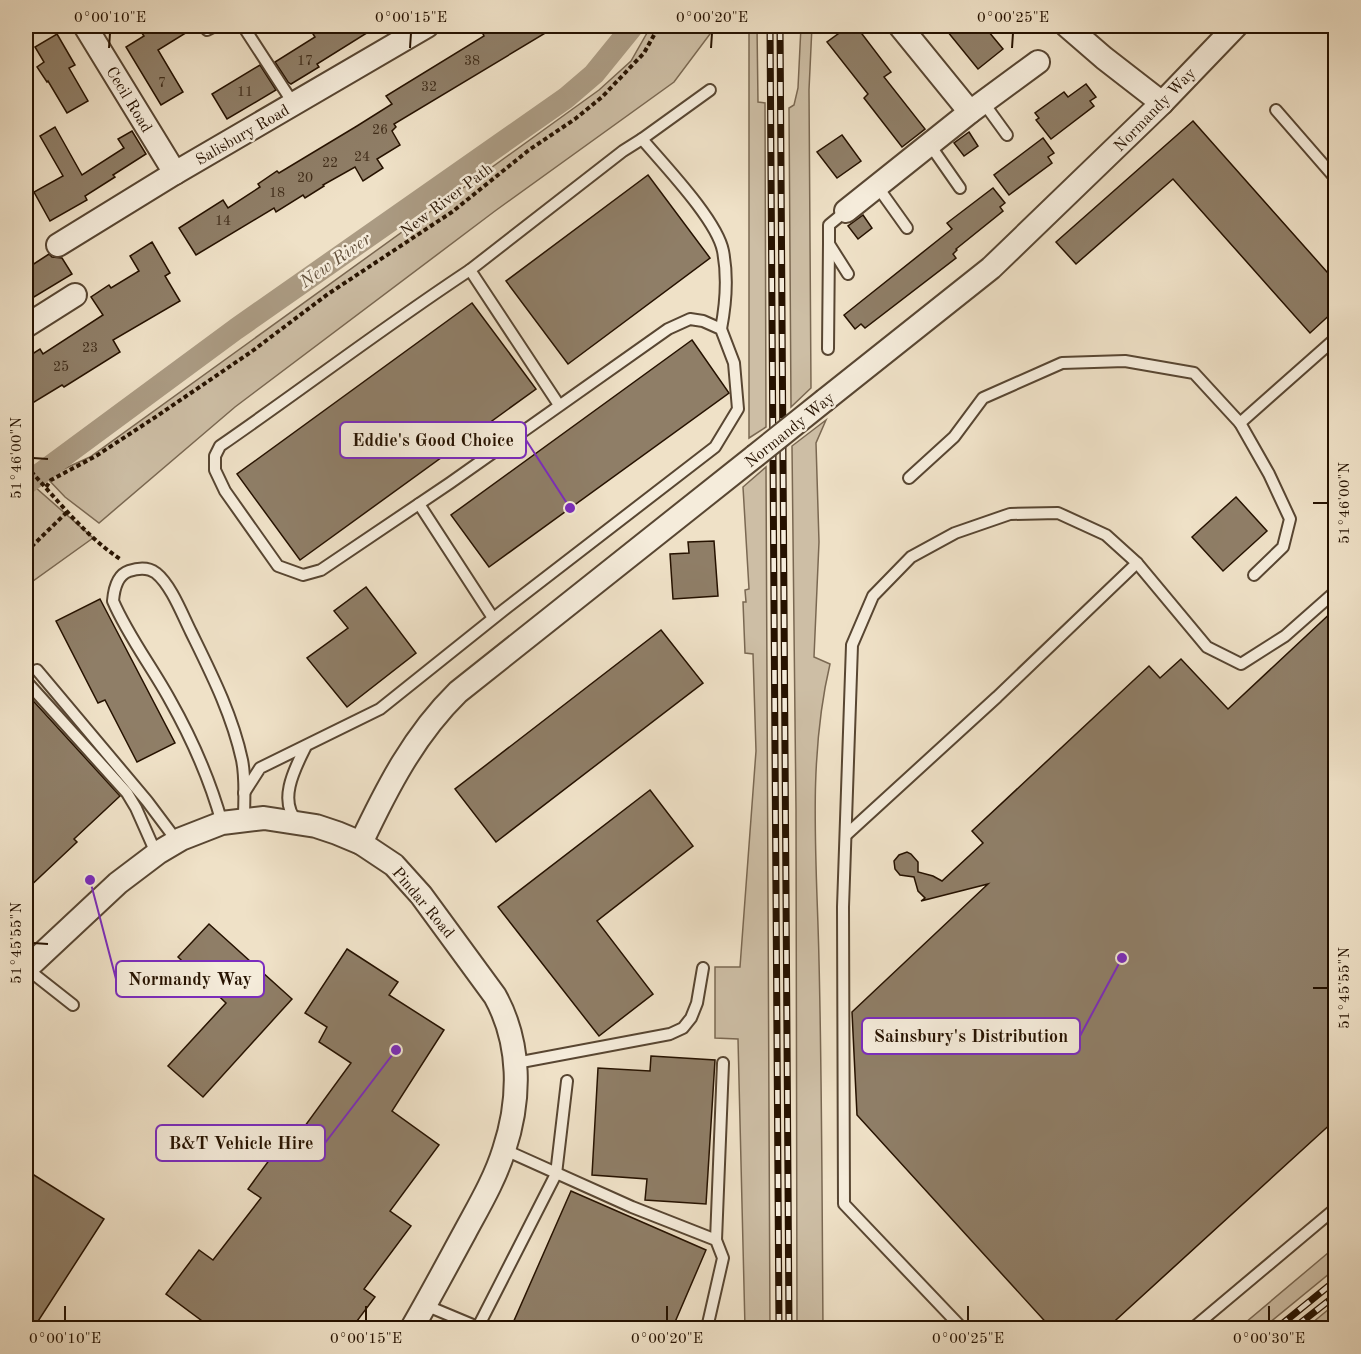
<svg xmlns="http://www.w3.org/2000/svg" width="1361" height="1354" font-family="'Old Standard TT',serif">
<rect width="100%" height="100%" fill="#efe1c7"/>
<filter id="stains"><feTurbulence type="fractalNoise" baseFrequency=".00333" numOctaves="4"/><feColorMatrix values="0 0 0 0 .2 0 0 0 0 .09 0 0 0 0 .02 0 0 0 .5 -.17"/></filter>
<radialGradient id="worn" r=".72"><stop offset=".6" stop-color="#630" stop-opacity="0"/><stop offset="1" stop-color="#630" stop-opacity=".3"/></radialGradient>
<g fill="#cdbea5" stroke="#7a6852" stroke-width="1.5">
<path d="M651,26H716L674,82L495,211L235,407L99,523L65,497L46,477L90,457L599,90L631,61Z"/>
<path d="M749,26H757L758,102L765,103L766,427L749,438Z"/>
<path d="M801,26H812L809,90L811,388L791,407L789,108L794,105L798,88Z"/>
<path d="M826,420L816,443L819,542L814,657L830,664C807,761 817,863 819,961C822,1084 822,1206 823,1328H797L796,809L792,446Z"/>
<path d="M766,467L770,1328H745L738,1039L715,1038V967H740L756,751L753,654L745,653L743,602H746L745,590L749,589L743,487Z"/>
<path d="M26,474L35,487L93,538L26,586Z"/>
<path d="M1335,1247V1269L1263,1328H1239Z"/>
<path d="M1335,1304V1328H1306Z"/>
</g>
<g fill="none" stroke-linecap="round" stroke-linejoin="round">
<path stroke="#ab9b83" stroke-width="22" d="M26,484L236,329L566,98L594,74L633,26"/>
</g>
<g fill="#8f7e67" stroke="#261200" stroke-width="1.5">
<path d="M137,26H197L158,50L183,92L161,105L126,47L144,36Z"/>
<path d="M327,26H378L317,64L319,67L291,84L288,82L275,62L315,37L313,34Z"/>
<path d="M496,26H557L394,124L396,127L392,131L400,145L377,159L383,168L363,181L355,167L323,185L324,186L305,198L303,195L276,212L274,208L196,255L179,228L223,200L228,208L260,187L258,184L277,171L279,173L357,126L392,104L386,96L484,36L483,34Z"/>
<path d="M849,26H856L891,72L884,77L925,129L902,147L864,98L868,94L827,42Z"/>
<path d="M943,26H984L1003,49L978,69Z"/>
<path d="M57,34L75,65L69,68L88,101L67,113L48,81L47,82L37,67L44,62L35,47Z"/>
<path d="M260,65L276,90L227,119L212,94Z"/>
<path d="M1086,84L1096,97L1090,101L1094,106L1051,139L1036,120L1039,118L1035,113L1064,92L1068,97Z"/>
<path d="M1193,121L1335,281V310L1310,333L1173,179L1076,264L1056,242Z"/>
<path d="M55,127L82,175L124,148L118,139L132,131L146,154L113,175L115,177L85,196L87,200L50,221L34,192L63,176L40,136Z"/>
<path d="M969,132L978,146L964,156L954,143Z"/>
<path d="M842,135L861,161L837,178L817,152Z"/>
<path d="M1043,138L1054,153L1048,157L1052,163L1009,195L994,175Z"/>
<path d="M648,175L710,258L568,364L506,281Z"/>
<path d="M993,188L1005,203L1000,207L1003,211L956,249L957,250L953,254L956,258L865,328L861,324L855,329L844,315L952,229L947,223Z"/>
<path d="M863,215L872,228L858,239L848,226Z"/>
<path d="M152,242L170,273L165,276L180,301L113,340L120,352L64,387L62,385L26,407V358L40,349L43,354L103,315L91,297L109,285L111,288L139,271L130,256Z"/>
<path d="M49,254L52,257L62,258L72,274L34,297L26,284V269Z"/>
<path d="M472,303L536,389L300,560L237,474Z"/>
<path d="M692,340L729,393L489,567L451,515Z"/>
<path d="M1236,497L1267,531L1223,571L1192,537Z"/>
<path d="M714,541L718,596L673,599L670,554L689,553L688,542Z"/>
<path d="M366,587L416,653L347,707L307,658L348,628L334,611Z"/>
<path d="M100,599L175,743L137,762L105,700L98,703L56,621Z"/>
<path d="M1335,609V1120L1106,1329H1052L857,1115L852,1012L988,884L921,901L925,898L918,891L914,877L900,875L895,869L894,861L899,855L907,852L911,854L918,862V872L933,876L942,881L983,843L972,831L1149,666L1160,678L1181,659L1228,709Z"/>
<path d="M661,630L703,683L496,842L455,789Z"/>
<path d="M26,693L120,796L74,839L77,842L26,890Z"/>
<path d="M650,790L693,846L597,921L653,994L599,1036L498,907Z"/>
<path d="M209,924L292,999L203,1097L168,1066L226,1003L178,957Z"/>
<path d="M347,949L398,982L389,995L444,1030L392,1111L439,1145L390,1211L411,1226L364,1289L375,1297L351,1329H213L166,1294L199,1250L213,1260L261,1198L248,1189L287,1136L294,1141L351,1063L319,1042L327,1027L305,1013Z"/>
<path d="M651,1056L715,1060L706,1204L645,1200L647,1179L592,1175L598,1068L650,1071Z"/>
<path d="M26,1170L104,1219L33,1329H26Z"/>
<path d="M571,1191L706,1250L672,1329H525L513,1323Z"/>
</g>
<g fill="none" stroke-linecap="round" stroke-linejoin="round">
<g stroke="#584632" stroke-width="14">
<g id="service">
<path d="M243,26L293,103"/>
<path d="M207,30L215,26"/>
<path d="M983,102L1007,135"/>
<path d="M1276,110L1336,179"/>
<path d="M642,139L710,90"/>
<path d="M930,145L960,188"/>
<path d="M877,186L907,228"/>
<path d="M846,211L829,225V244L848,274"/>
<path d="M828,349L829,244"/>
<path d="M559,405L470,270L623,151L642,139C664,165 717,220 723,251C728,277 726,303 721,329"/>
<path d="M1240,423L1269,474L1290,519L1283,547L1254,575"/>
<path d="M909,478L954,437L983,398L1062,363L1125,361L1194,373L1240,423L1336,338"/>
<path d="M419,504L493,618"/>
<path d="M37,670L147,801L177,841"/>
<path d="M26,681L127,793L136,808L156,853"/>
<path d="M244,793L260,768L380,709L505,609L715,447L738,409L734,363L721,329L703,321L690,319L668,329L450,483L321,570L303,575L278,566L225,491L215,470V456L220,446C304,388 385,326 470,270"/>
<path d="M298,822C277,802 295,768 305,748"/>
<path d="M222,823C210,780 192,739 170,700C152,667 128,636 113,601C114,589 117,575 129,571C138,568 148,567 156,573C171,585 182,614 191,632C211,673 232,714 242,760C246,779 244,800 244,820"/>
<path d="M846,835L997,697L1137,563"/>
<path d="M26,968L73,1005"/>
<path d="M516,1063L670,1034L683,1028L691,1018L697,1003L703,968"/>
<path d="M505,1150L632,1207L716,1240L723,1258L707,1328"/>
<path d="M716,1240L723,1063"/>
<path d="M425,1305L480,1328"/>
<path d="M478,1327L556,1174L567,1081"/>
<path d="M962,1328L844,1204L843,907L852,645L873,596L911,557L955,533L1010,514L1058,513L1106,535L1137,563L1207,647L1241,664L1285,636L1336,591"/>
<path d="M1193,1328L1336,1208"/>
</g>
</g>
<g stroke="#584632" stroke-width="26">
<g id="minor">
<path d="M85,26L175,173"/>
<path d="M900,26L970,112"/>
<path d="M1067,26L1104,58L1162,103"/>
<path d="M846,211L970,112L1038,62"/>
<path d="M58,245L175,173L427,26"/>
<path d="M26,326L75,295"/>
<path d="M825,400L991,268L1162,103L1236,26"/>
<path d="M361,843C387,788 414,735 458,692L755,456"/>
<path d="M26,969L118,883L159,852L181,839L222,823L264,818L316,826L337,833L361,843L394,865L421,895L495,996C521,1043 521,1099 504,1150C495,1179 479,1206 465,1232C447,1265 430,1297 412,1328"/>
</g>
</g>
<g stroke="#261200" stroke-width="4" stroke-dasharray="4.5 3" stroke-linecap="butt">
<path d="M26,466C56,498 83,534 120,559"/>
<path d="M46,487L51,480L96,456L157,416L251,352L328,294L452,212L529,150L575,119L602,97L644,53L659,26"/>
<path d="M26,552L67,512"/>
</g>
<use href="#service" stroke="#f5ecdb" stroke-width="10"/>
<use href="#minor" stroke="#f5ecdb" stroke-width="22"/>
<g stroke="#261200" stroke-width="7">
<g id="rail">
<path d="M770,26L779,1328"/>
<path d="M780,26L789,1328"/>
<path d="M1277,1328L1336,1280"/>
<path d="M1294,1328L1336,1295"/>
</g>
</g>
<use href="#rail" stroke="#f5ecdb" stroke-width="4.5" stroke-dasharray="14" stroke-linecap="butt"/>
<g stroke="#584632" stroke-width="26" stroke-linecap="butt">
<path id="minor-bridge" d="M755,456L825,400"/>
</g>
<use href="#minor-bridge" stroke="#f5ecdb" stroke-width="22"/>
</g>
<path fill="none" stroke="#261200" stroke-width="2" d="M109,48L110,33M410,48L411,33M711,48L712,33M1012,48L1013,33M33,458L48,459M1313,503H1328M33,943L48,944M1313,988H1328M65,1321V1306M366,1321V1306M667,1321V1306M968,1321V1306M1269,1321V1306"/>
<g text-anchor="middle" stroke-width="5" stroke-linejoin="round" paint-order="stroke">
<g font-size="14" fill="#402d1a">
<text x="305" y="65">17</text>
<text x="472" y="65">38</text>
<text x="162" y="87">7</text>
<text x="429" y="91">32</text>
<text x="245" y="96">11</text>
<text x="380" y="134">26</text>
<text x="362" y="161">24</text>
<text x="330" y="167">22</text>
<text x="305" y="182">20</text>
<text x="277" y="197">18</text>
<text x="223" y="225">14</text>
<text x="90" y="352">23</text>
<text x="61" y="371">25</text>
</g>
<g font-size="16" fill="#261200" stroke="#f5ecdb">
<text transform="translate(130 99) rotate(59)" y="6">Cecil Road</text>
<text transform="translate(1154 109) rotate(-46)" y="6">Normandy Way</text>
<text transform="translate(242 134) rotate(-30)" y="6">Salisbury Road</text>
<text transform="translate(446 199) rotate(-37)" y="6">New River Path</text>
<text transform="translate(789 429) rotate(-39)" y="6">Normandy Way</text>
<text transform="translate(424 902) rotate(50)" y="6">Pindar Road</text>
</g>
<g font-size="18" font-style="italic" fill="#62503b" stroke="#f5ecdb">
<text transform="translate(335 260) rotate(-35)" y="6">New River</text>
</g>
</g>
<path fill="none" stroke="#7b2cbf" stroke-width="2" d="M570 508L526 440M90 880L116 979M1122 958L1080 1036M396 1050L325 1143"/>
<g fill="#7b2cbf" stroke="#f5ecdb" stroke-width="2">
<circle cx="570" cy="508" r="6"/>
<circle cx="90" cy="880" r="6"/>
<circle cx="1122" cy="958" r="6"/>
<circle cx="396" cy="1050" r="6"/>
</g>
<g fill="#f5ecdb" stroke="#7b2cbf" stroke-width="2">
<rect x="340" y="422" width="186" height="36" rx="6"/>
<rect x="116" y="961" width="148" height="36" rx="6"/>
<rect x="862" y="1018" width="218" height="36" rx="6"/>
<rect x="156" y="1125" width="169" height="36" rx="6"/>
</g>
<g font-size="18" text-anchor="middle" font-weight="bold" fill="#261200">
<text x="433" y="446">Eddie's Good Choice</text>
<text x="190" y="985">Normandy Way</text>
<text x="971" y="1042">Sainsbury's Distribution</text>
<text x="241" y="1149">B&amp;T Vehicle Hire</text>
</g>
<rect width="1361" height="1354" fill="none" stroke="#efe1c7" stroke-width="66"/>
<rect x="33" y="33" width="1295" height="1288" fill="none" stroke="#261200" stroke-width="2"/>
<g font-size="15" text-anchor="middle" fill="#261200">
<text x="110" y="22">0°00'10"E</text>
<text x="411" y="22">0°00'15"E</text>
<text x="712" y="22">0°00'20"E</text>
<text x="1013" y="22">0°00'25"E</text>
<text transform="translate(16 458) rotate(-90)" y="5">51°46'00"N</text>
<text transform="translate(1344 503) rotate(-90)" y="5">51°46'00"N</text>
<text transform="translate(16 943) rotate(-90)" y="5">51°45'55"N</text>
<text transform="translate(1344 988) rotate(-90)" y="5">51°45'55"N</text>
<text x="65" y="1343">0°00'10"E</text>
<text x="366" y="1343">0°00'15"E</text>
<text x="667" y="1343">0°00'20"E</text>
<text x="968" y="1343">0°00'25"E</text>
<text x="1269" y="1343">0°00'30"E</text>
</g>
<rect width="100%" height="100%" filter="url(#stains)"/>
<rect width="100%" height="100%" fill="url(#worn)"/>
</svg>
